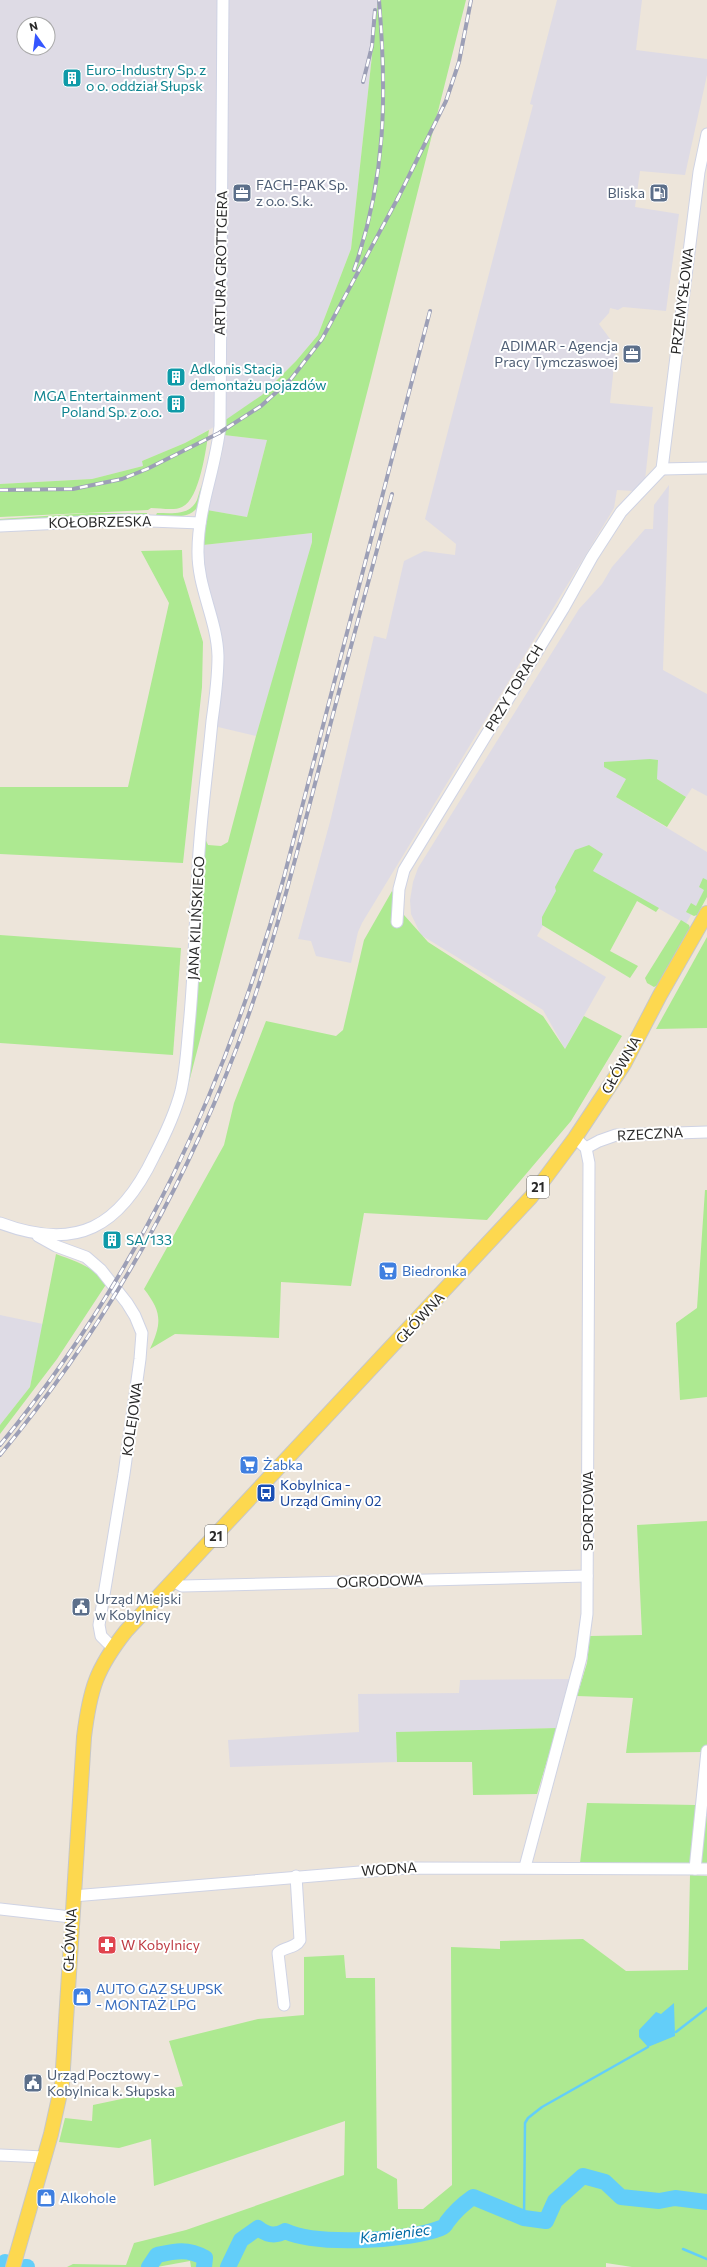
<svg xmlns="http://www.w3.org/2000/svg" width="707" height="2267" font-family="Commissioner,sans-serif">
<rect width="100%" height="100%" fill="#ede5da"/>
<g fill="#dedbe5" fill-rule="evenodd">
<path d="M0,0H378L351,249L318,335L296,361L262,395L230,418L185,443L142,461L143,466L92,479L0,484ZM24,24H48V48H24Z"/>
<path d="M557,0H642L636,50L707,59V75L685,175L640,171L635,207L679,214L666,311L623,307L618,310L610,308L609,313L599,324L616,347L610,403L653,407L645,480L633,491L617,490L614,508L362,923L358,932L351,963L316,956L311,941L298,939L331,818L374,636L386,639L404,561L424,551L455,555L456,544L425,519L533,105L530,104Z"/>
<path d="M224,435L267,440L247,517L207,510L222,455Z"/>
<path d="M669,485L663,670L707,694V796L692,788L686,797L634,765L616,797L707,852V886L686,924L592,871L602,854L589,845L537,936L606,977L565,1049L543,1010L421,935L411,914L410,900L413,882L418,868L579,609L602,584L612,567L645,529H653L654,505Z"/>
<path d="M312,533V542L296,601L256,736L218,727L217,723L224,659L222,634L205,575L203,545Z"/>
<path d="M0,1315L43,1324L30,1387L0,1425Z"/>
<path d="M572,1679L557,1728L396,1732L397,1762L230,1767L228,1740L359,1732L358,1694L459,1693L460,1680Z"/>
</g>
<g fill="#ade991">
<path d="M378,0H466L370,381L187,1090L198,978L205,838L208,845L221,846L228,842L256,736L312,542V533L203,545L207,510L247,517L267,440L224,435V421L262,395L296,361L318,335L351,249Z"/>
<path d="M209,430C206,448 200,499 182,507C174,511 161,508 151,508L148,510L0,517V484L92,479L143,466L142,461L185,443Z"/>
<path d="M203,483L197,508C187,520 170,516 156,515L157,513C171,513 190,516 197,500C199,494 200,488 203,483Z"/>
<path d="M89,513H147V515L124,514L0,522V519Z"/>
<path d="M182,550L183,576L203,642L202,687L183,863L0,854V787H128L169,603L141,551Z"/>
<path d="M650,759L658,760L657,779L686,797L667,827L616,797L626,779L604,767V762Z"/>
<path d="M589,845L603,854L593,871L659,908L656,912L637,901L610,951L638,966L630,978L542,925V917L556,891L555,887L575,850Z"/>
<path d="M703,878L707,880V897L697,915L694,916L686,912L691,903L696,906L704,890L699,887Z"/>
<path d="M392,891L404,915L428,942L543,1016L565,1049L584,1016L622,1036L571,1121L487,1220L364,1213L351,1286L281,1282L279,1338L175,1334L150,1349C162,1323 162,1312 144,1289L224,1145L234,1103L266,1021L336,1036L343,1030L364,940Z"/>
<path d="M681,920L689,925L690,928L658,985L654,987L647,983L645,978Z"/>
<path d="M0,935L181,948L173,1055L0,1043Z"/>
<path d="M707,937V1028L656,1029Z"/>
<path d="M705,1190H707V1397L680,1400L676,1323L697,1308Z"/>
<path d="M56,1254C75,1261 94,1267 107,1283L57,1359L0,1434V1425L30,1387Z"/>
<path d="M707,1521V1863H580L587,1803L696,1805L701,1752L626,1753L633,1698L577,1696L587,1663L590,1636L642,1635L637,1525Z"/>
<path d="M557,1728L537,1794L473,1795L472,1762H397L396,1732Z"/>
<path d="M690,1875L707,1876V2267H632L606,2263V2267H191L190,2261L157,2267H67L73,2264L126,2265L134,2243L186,2230L344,2175L345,2121L154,2186L151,2139L119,2148L59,2142L65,2118L92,2121L93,2105L183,2086L169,2041L258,2019L304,2015V1957L344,1955L346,1978H375L377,2168L397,2179L398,2209H423L452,2185L451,1947L500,1949V1941L583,1939L626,1971L688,1970Z"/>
</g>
<path fill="#63cef9" d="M674,2003L675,2036L648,2047L639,2037V2030L656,2012L661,2014Z"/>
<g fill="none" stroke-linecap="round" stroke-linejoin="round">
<g stroke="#63cef9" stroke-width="2.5">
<path d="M676,2032L707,2008"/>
<path d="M524,2218L525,2123L528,2118L542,2107L648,2047"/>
<path d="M683,2249L707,2259"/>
</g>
<g stroke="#63cef9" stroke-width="16">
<path d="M0,2267L5,2262"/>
<path d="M25,2267H27"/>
<path d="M149,2267L157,2255C175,2251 188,2248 205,2258L204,2267"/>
<path d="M228,2267L241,2240L258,2228C267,2235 275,2237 285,2231C317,2246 408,2241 441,2228C444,2227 446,2224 447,2222C455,2211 463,2204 473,2197L524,2218L546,2221L555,2201L583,2176L605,2182L621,2197L659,2201L675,2198L707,2202"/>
</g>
<g stroke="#cfd3e4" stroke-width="13">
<g id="minor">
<path d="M662,469L699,172L707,134"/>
<path d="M662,469L707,468"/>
<path d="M0,526L126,520L200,523"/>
<path d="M397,922L399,889L404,870L563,609L592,557L621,512L662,469"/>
<path d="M586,1148L599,1141L616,1135L707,1132"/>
<path d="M0,1223C77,1252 120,1227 154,1156C165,1135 175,1114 181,1091C186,1069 187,1047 189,1026C195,968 195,910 199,852C202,808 208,765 212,721C215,700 218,677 218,656C217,619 197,587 198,550C198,508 216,468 220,426L223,0"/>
<path d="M38,1236L56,1246L86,1257L101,1270L127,1303L135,1316L142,1333L140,1359L124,1474L99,1625L101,1636L113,1648"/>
<path d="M173,1581L182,1586L587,1576"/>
<path d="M525,1867L581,1658L587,1614L589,1163L586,1148L575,1138"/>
<path d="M695,1869L707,1751"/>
<path d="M73,1896L408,1868L707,1869"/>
<path d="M0,1909L71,1917"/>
<path d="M284,2005L278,1953C285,1946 295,1949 300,1940L296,1876"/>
<path d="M0,2155L44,2157"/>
</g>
</g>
<g stroke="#c7c7c7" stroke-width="16">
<path id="major" d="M13,2267L51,2134L62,2084L84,1737C90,1689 96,1669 126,1631L531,1197L575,1138L624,1064L660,995L707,913"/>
</g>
<use href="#minor" stroke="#fff" stroke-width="11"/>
<use href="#major" stroke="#fdd84f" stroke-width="14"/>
<g stroke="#9c9fb6" stroke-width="4">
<g id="rail">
<path d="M363,82L372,46L375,10"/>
<path d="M397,200L446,101L459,62L471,0"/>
<path d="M354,270C386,178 387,96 379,0"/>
<path d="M0,490L73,489L122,479L147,469L219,433L261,406L291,379L322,339L399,196"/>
<path d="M0,1445C139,1276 226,1087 284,877L430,311"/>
<path d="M0,1455C101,1333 181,1194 237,1047C273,951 297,852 323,753C345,667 369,580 392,494"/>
</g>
</g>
<use href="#rail" stroke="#fff" stroke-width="2.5" stroke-dasharray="8" stroke-linecap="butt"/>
</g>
<defs>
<g id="building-square" transform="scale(1)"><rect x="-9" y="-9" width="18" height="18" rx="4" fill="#0f9aa8" stroke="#fff"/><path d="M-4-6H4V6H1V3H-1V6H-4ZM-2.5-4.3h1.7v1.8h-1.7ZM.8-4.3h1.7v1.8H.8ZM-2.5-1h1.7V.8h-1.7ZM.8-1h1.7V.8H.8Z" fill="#fff"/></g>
<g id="office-square" transform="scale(1)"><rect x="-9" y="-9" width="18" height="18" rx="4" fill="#5c6f8a" stroke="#fff"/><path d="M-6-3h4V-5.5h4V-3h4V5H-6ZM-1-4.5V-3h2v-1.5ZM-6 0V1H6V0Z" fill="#fff"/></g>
<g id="fuel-square" transform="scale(1)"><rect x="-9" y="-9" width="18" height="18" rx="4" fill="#5c6f8a" stroke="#fff"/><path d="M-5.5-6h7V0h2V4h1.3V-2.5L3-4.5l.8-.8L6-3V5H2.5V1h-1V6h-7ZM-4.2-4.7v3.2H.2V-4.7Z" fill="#fff"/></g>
<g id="supermarket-square" transform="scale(1)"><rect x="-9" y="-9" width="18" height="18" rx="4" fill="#3f7fe0" stroke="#fff"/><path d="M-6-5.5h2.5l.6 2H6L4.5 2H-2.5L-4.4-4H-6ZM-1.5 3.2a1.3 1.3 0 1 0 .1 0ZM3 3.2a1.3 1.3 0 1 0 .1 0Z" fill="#fff"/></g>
<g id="bus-square" transform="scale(1)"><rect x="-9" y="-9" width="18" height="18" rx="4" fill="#1a4fb4" stroke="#fff"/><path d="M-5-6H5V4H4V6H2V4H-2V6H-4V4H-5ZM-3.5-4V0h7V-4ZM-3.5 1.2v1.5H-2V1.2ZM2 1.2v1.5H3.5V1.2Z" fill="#fff"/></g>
<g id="civic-square" transform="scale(1)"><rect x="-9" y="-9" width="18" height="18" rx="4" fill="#5c6f8a" stroke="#fff"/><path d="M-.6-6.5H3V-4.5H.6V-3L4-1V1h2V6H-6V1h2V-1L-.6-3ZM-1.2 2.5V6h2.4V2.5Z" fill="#fff"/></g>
<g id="pharmacy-square" transform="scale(1)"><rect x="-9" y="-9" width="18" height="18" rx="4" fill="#e0444e" stroke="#fff"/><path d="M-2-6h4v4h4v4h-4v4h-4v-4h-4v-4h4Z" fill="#fff"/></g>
<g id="shop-square" transform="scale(1)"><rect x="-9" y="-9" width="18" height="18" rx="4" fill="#3f7fe0" stroke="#fff"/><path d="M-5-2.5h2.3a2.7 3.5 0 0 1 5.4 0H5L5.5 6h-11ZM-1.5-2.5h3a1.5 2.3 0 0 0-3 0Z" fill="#fff"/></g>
</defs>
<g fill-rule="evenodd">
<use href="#building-square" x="72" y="78"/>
<use href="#office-square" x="242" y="193"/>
<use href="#fuel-square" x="659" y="193"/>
<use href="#office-square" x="632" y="354"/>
<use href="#building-square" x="176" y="377"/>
<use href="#building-square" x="176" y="404"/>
<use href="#building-square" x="112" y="1240"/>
<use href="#supermarket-square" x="388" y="1271"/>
<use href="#supermarket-square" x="249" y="1465"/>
<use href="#bus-square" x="266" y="1493"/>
<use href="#civic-square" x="81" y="1607"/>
<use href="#pharmacy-square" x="107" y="1945"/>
<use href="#shop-square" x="82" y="1997"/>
<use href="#civic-square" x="33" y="2083"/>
<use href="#shop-square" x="46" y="2198"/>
</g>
<g text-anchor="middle" stroke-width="4" stroke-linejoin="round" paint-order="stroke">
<g fill="#fff" stroke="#696969" stroke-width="1">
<rect x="527" y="1176" width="22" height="22" rx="3"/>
<rect x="205" y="1525" width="22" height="22" rx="3"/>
</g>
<g font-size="13" font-weight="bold" fill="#292929">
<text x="538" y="1192">21</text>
<text x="216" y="1541">21</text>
</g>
<g font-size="14" fill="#0d838f" stroke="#fff" text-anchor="start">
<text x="86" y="75">Euro-Industry Sp. z<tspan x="86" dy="16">o o. oddział Słupsk</tspan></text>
<text x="190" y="374">Adkonis Stacja<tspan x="190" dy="16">demontażu pojazdów</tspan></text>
<text x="162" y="401" text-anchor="end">MGA Entertainment<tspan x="162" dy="16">Poland Sp. z o.o.</tspan></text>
<text x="126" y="1245">SA/133</text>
</g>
<g font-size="14" fill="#4e5e75" stroke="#fff" text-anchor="start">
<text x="256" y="190">FACH-PAK Sp.<tspan x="256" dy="16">z o.o. S.k.</tspan></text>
<text x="645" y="198" text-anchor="end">Bliska</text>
<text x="618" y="351" text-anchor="end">ADIMAR - Agencja<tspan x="618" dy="16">Pracy Tymczaswoej</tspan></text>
<text x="95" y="1604">Urząd Miejski<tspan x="95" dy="16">w Kobylnicy</tspan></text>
<text x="47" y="2080">Urząd Pocztowy -<tspan x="47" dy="16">Kobylnica k. Słupska</tspan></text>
</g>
<g font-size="14" fill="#292929" stroke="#fff">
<text transform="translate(221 263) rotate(-89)" y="5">ARTURA GROTTGERA</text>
<text transform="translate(682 301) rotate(-83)" y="5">PRZEMYSŁOWA</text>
<text transform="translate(100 522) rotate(-1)" y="5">KOŁOBRZESKA</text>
<text transform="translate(514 688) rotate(-59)" y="5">PRZY TORACH</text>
<text transform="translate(196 918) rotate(-87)" y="5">JANA KILIŃSKIEGO</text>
<text transform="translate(621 1065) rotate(-60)" y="5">GŁÓWNA</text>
<text transform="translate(650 1134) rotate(-3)" y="5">RZECZNA</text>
<text transform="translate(420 1318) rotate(-47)" y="5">GŁÓWNA</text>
<text transform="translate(132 1419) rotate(-82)" y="5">KOLEJOWA</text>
<text transform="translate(588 1511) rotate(-90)" y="5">SPORTOWA</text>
<text transform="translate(380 1581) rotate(-2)" y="5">OGRODOWA</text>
<text transform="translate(389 1869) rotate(-4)" y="5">WODNA</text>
<text transform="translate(70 1940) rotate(-87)" y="5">GŁÓWNA</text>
</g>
<g font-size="14" fill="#366cbe" stroke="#fff" text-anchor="start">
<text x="402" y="1276">Biedronka</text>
<text x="263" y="1470">Żabka</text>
<text x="96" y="1994">AUTO GAZ SŁUPSK<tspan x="96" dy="16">- MONTAŻ LPG</tspan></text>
<text x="60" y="2203">Alkohole</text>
</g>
<g font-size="14" fill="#164399" stroke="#fff" text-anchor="start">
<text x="280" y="1490">Kobylnica -<tspan x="280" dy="16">Urząd Gminy 02</tspan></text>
</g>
<g font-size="14" fill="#be3a42" stroke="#fff" text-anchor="start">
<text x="121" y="1950">W Kobylnicy</text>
</g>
<g font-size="15" font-style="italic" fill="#026aa5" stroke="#fff">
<text transform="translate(395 2234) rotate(-7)" y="5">Kamieniec</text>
</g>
</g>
<g transform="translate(36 36) rotate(346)"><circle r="19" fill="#ffffff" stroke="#a9a9a9"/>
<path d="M0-3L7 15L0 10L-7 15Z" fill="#3556ff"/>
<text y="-6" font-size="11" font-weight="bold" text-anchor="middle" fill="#292929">N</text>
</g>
</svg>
